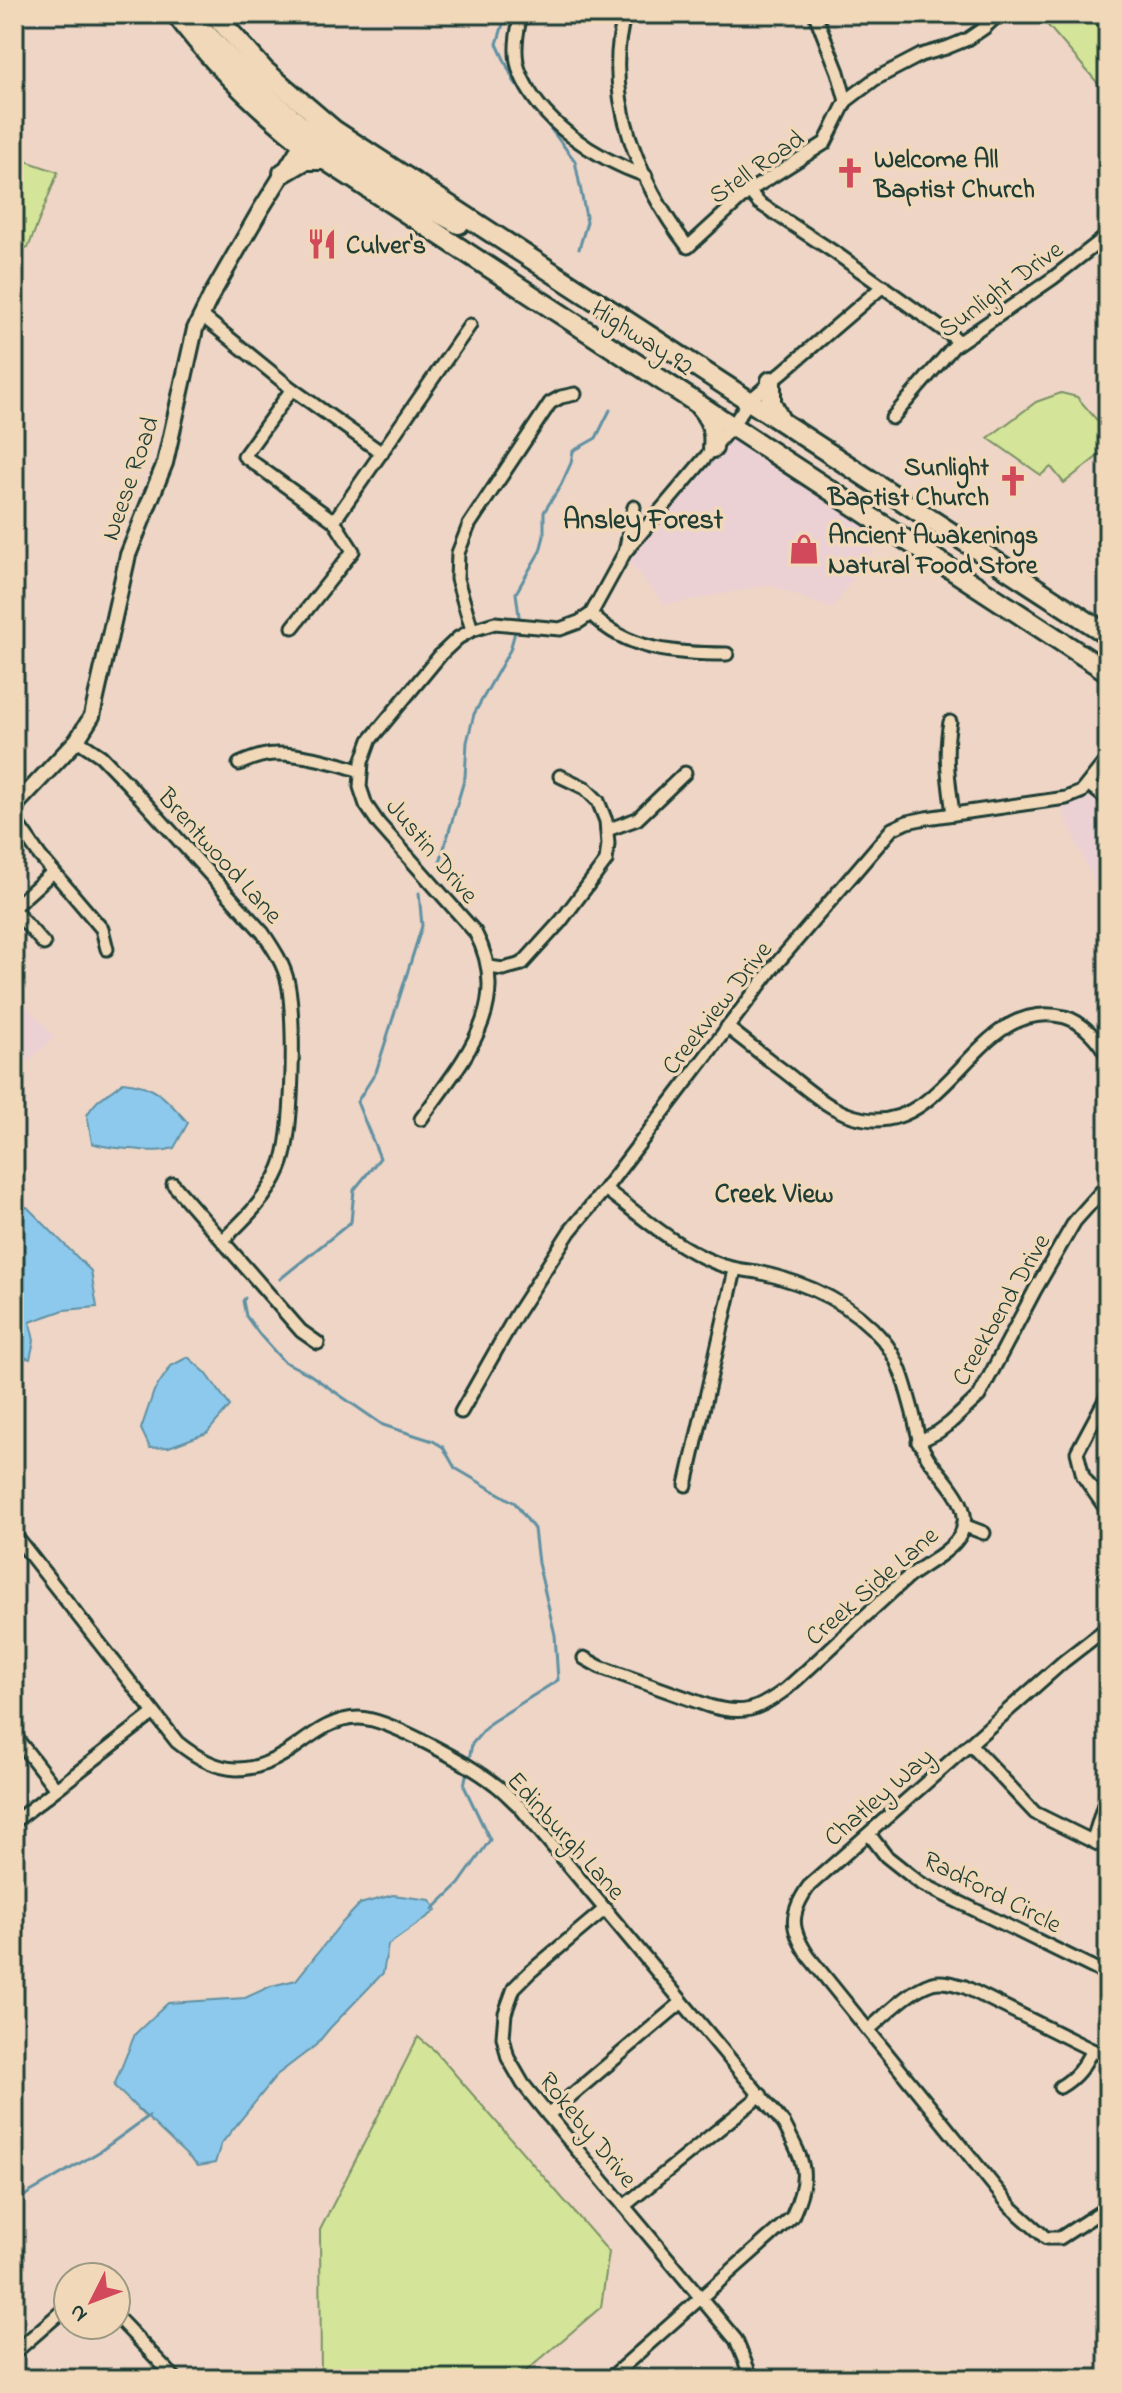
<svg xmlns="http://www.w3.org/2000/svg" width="1122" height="2393" font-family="'Indie Flower',sans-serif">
<rect width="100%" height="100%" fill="#eed5c5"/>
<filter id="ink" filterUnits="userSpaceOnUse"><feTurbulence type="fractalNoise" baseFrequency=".0125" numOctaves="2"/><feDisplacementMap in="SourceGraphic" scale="16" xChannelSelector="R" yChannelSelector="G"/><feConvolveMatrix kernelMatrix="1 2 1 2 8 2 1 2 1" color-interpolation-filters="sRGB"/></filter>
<g filter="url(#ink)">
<g fill="#ecd1d4">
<path d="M720,430L886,531L832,609L770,585L665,605L622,553Z"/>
<path d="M1098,792L1108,799V906L1099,895L1060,804Z"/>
<path d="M14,992L55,1037L14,1074Z"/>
</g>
<g fill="#d4e599" stroke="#7a9166" stroke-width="2">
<path d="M1038,14H1108V95Z"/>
<path d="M14,157L58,172L28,248L14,245Z"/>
<path d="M1061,393L1077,397L1108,433V448L1064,483L1051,467L1041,475L988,438L1036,402Z"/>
<path d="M418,2037L435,2051L609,2252L601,2307L517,2379H321L320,2230Z"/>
</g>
<g fill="#8dc9ed" stroke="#6191a3" stroke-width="2">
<path d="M123,1082C156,1085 167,1099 188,1123L174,1148C158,1153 147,1150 130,1149C116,1148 106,1148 92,1143L87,1115C98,1096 107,1096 123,1082Z"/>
<path d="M27,1207L91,1271L97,1307L64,1310L30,1322L34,1341L30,1359L14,1354V1209Z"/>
<path d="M188,1357L206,1373L230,1406L207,1433L169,1447L150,1448L141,1429L154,1391L171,1366Z"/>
<path d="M393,1895L430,1900L437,1910L388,1945L383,1973L330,2028L316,2045L278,2074L221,2144L215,2163L198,2166L114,2086L135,2034L168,2003L245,1998L271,1986L296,1980L340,1925L360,1904Z"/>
</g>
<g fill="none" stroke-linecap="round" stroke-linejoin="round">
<g stroke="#6191a3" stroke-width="3">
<path d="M506,14L497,44L514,81L533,106"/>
<path d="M538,112L575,161L587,222L579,249"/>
<path d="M519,616L516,593L540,551L544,536V512L561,485L571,463L573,451L596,438L610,410"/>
<path d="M440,862L465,777L467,742L474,714L510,650L515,632"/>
<path d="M280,1279L351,1222L354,1190L380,1158L357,1102L376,1072L422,926L419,893"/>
<path d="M245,1298L243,1301L246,1316L260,1335L283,1361L309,1374L383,1425L433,1441L443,1447L455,1468L515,1503L534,1529L538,1563L555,1635L558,1680L490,1723L472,1744L464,1786L490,1840L459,1884L433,1909"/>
<path d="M14,2205L27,2194L99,2152L149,2116"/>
</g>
<g stroke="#1f3d34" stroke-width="17">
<g id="minor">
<path d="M521,14C517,32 513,52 519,70C538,122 597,159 646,176"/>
<path d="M625,14C601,93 640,185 688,247L749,191L825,143L846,101L875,79L921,55L946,48L968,39L984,28L999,14"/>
<path d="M815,14L838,72L846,101"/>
<path d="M749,191L759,203L837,254L959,341"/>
<path d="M201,315L292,389L382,453"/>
<path d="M292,389L244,456L334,521L353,551L293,627"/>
<path d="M892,418L954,346L1053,278L1108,235"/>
<path d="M334,521L470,325"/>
<path d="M626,551L732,426L749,401L883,286"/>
<path d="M591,614C627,651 677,654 727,654"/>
<path d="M472,630L457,579L458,553L469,525L550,403L561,397L575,394"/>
<path d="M950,722C944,753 949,783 953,814"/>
<path d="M77,740L101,756L128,784L263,933C273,948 284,964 288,983C295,1018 294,1136 280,1168C268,1197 245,1219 223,1240"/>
<path d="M239,764C250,759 262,754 275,754C299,753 338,763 361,771"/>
<path d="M1088,784L1108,800"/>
<path d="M14,819L40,856L102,929L107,949"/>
<path d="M607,830L637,819L685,773"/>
<path d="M14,907L53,872"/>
<path d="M14,910L44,944"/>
<path d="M489,967L503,969L522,964L561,921L606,861L608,844L606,821L598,801L585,788L560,776"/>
<path d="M727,1027C746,1042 765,1057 785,1072C812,1093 838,1119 875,1120C953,1121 980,996 1065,1017C1083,1022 1100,1041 1108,1058"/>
<path d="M421,1119C462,1061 515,1006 475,932L379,824L366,805L360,787L362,762L370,740L442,653L458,638L472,630L495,623L560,629L579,622L591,614L625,552L634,507"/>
<path d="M173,1184L301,1331L318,1343"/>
<path d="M1108,1394L1077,1452L1083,1476L1108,1512"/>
<path d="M461,1412L516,1315L570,1231L605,1189L772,969L892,829L907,822L926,818L1066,798L1081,792L1108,758"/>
<path d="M918,1442L938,1432L950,1423L979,1396L1035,1290L1075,1221L1108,1184"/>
<path d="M686,1485L735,1270"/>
<path d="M963,1525L984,1533"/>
<path d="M14,1534L177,1742C220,1777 252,1778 298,1745C317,1731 335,1718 359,1718C388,1718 472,1766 496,1785C504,1791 511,1799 519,1806L784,2124C805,2164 811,2174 792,2217L609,2379"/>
<path d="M1108,1627L1064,1661L809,1886C789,1914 790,1929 809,1957L1011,2207L1046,2238H1060L1108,2207"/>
<path d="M584,1658L600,1667L709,1706C744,1716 758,1710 786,1689C827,1653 866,1614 907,1578C922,1566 949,1553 959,1537C978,1508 942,1479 928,1458C918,1443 917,1429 913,1413C906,1388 900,1360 883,1340C851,1302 805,1282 757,1272C743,1270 730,1269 716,1263C675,1247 640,1215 605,1189"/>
<path d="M14,1735L56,1789"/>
<path d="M970,1744L1035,1813L1108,1849"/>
<path d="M14,1822L154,1713"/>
<path d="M869,1834L886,1856L920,1883L1108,1975"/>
<path d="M1093,1840L1108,1791"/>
<path d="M605,1909L530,1972L514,1988L505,2013L503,2037L508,2058L523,2084L548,2115L736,2340L752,2379"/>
<path d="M868,2030C887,2014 908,1991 932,1983C943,1980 955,1984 965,1987L1108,2058"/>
<path d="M1060,2087C1077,2077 1083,2067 1092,2050"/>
<path d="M548,2115L682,2002"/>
<path d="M624,2206L761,2095"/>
<path d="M116,2316L176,2379"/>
<path d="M14,2353L68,2306"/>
</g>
</g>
<g stroke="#1f3d34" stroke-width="20">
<path id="tertiary" d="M14,807L77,740L92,716L128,555L165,463L195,329L211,296L261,209L306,137"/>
</g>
<g stroke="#1f3d34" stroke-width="24">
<g id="primary">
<path d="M176,14C218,71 268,118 325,160L1108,672"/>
<path d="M214,14L264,70L334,130L1108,635"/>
<path d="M190,16L254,84L298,123L416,201L459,224"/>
<path d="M283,173L305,160H325"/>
<path d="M771,381V402L780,420"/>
<path d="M700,407C711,420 715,431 713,448"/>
</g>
</g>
<use href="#minor" stroke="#f0d8b8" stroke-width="11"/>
<use href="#tertiary" stroke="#f0d8b8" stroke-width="14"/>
<use href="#primary" stroke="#f0d8b8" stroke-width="18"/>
</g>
</g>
<defs>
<g id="church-bare" transform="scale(2.4)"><path d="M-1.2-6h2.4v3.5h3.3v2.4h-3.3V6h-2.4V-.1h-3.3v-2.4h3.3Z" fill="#d1495b" stroke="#f0d8b8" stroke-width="2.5" paint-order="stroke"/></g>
<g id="restaurant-bare" transform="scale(2.4)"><path d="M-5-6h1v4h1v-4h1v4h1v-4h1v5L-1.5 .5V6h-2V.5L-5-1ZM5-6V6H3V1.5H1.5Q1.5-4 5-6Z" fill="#d1495b" stroke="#f0d8b8" stroke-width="2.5" paint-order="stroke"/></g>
<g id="shop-bare" transform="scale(2.4)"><path d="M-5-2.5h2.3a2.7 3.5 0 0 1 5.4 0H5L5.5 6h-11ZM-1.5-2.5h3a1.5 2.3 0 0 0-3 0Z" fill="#d1495b" stroke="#f0d8b8" stroke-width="2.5" paint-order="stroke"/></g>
</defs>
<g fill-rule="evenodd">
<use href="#church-bare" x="850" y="173"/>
<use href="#restaurant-bare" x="322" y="244"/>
<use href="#church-bare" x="1013" y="481"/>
<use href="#shop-bare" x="804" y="549"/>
</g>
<g text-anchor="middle" stroke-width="7" stroke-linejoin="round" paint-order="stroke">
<g font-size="26" font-weight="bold" fill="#1f3d34" stroke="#f0d8b8" text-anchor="start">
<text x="874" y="167">Welcome All<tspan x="874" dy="30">Baptist Church</tspan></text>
<text x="346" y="253">Culver's</text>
<text x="989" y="475" text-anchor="end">Sunlight<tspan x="989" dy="30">Baptist Church</tspan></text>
<text x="828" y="543">Ancient Awakenings<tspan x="828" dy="30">Natural Food Store</tspan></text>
</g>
<g font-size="26" fill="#1f3d34" stroke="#f0d8b8">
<text transform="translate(756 166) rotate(-35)" y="9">Stell Road</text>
<text transform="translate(1000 288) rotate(-36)" y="9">Sunlight Drive</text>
<text transform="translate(643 337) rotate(33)" y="9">Highway 92</text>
<text transform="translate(129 478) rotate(-71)" y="9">Neese Road</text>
<text transform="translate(433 850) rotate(50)" y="9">Justin Drive</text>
<text transform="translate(221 855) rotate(48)" y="9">Brentwood Lane</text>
<text transform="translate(716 1007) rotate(-52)" y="9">Creekview Drive</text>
<text transform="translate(1000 1309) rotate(-60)" y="9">Creekbend Drive</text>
<text transform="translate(871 1585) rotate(-41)" y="9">Creek Side Lane</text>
<text transform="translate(878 1796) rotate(-41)" y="9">Chatley Way</text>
<text transform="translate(567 1835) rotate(48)" y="9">Edinburgh Lane</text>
<text transform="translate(993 1891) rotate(27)" y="9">Radford Circle</text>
<text transform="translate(589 2129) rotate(51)" y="9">Rokeby Drive</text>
</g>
<g font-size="28" font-weight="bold" fill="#1f3d34" stroke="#f0d8b8">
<text x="643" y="528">Ansley Forest</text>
<text x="774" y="1202">Creek View</text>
</g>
</g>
<rect width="1122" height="2393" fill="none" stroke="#f0d8b8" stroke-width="48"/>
<rect x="24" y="24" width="1074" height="2345" fill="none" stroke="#1f3d34" stroke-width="3" filter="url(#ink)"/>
<g transform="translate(92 2301) rotate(228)"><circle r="38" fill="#f0d8b8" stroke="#9c9a83" stroke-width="2"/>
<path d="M0-6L14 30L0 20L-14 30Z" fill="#d1495b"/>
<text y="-12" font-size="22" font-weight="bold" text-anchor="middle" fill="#1f3d34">N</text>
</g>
</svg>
